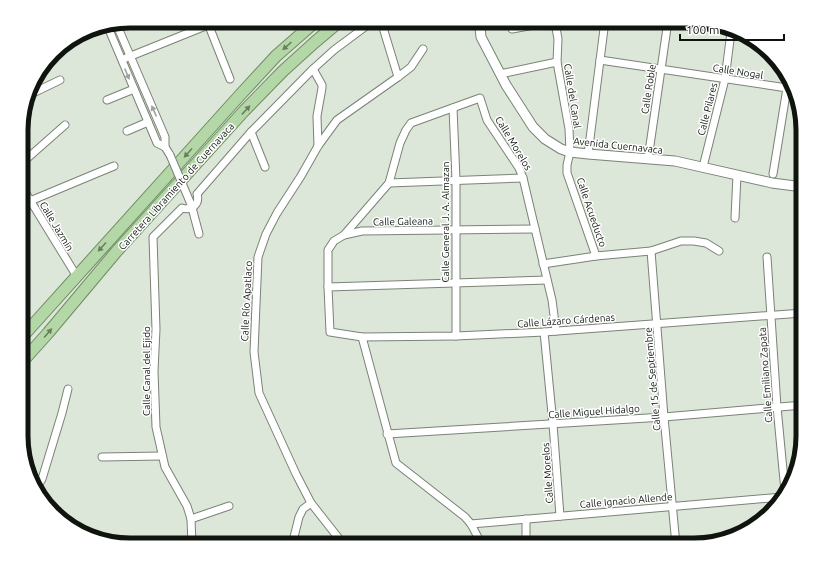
<svg xmlns="http://www.w3.org/2000/svg" width="824" height="566" font-family="Ubuntu,sans-serif">
<rect width="100%" height="100%" fill="#dde7d9"/>
<g fill="none" stroke-linecap="round" stroke-linejoin="round">
<g stroke="#798376" stroke-width="9">
<g id="minor">
<path d="M207,21L230,79"/>
<path d="M294,21L296,25"/>
<path d="M381,21L398,77"/>
<path d="M550,21L556,28L558,39L557,62L569,129L570,152L567,165V173L596,256"/>
<path d="M116,23L165,137V147"/>
<path d="M107,25L157,143L165,147L170,155"/>
<path d="M512,29L551,22"/>
<path d="M126,58L218,21"/>
<path d="M600,60L787,88L773,174"/>
<path d="M313,69L322,85V88L317,116L318,146"/>
<path d="M500,74L557,62"/>
<path d="M29,95L60,80"/>
<path d="M107,100L134,89"/>
<path d="M453,108L456,180V336"/>
<path d="M127,131L148,122"/>
<path d="M251,132L265,167"/>
<path d="M588,154L605,21"/>
<path d="M648,159L668,21"/>
<path d="M22,163L65,125"/>
<path d="M703,167L725,79L731,32"/>
<path d="M389,183L523,178"/>
<path d="M22,187L76,275"/>
<path d="M30,201L114,166"/>
<path d="M191,204L199,234"/>
<path d="M735,218L737,175"/>
<path d="M535,229L362,231L344,235L334,241L328,250V287L330,332L362,337L456,336L544,332L803,313"/>
<path d="M344,235L389,183L400,143L406,130L411,123L480,98L487,120L519,168L523,178L552,300L556,331"/>
<path d="M651,251L664,417L676,545"/>
<path d="M767,257L777,407L785,491"/>
<path d="M543,264L596,256L651,251L681,241H694L706,243L719,251"/>
<path d="M328,287L547,280"/>
<path d="M544,332L553,424L560,516"/>
<path d="M362,337L396,463L465,517L471,524L482,545"/>
<path d="M387,434L664,417L803,405"/>
<path d="M102,457L162,456"/>
<path d="M35,490L42,479L62,413L68,389"/>
<path d="M191,519L229,506"/>
<path d="M471,524L782,497"/>
<path d="M192,545L191,519L187,506L165,467L156,427L154,371L156,329L153,237L182,208C192,211 200,204 197,194L251,132L313,69L334,50L373,21"/>
<path d="M292,545L299,517L303,509L311,503"/>
<path d="M344,545L311,503L296,474L259,393L254,352L258,257L266,234L277,213L301,176L318,146L337,120L398,77L411,67L423,49"/>
<path d="M526,545V519"/>
</g>
</g>
<g stroke="#798376" stroke-width="11">
<path id="secondary" d="M482,21L480,27L481,37L506,85L533,127L545,139L561,149L570,152L588,154L675,161L772,183L803,187"/>
</g>
<g stroke="#6e8c63" stroke-width="13">
<g id="trunk">
<path d="M22,337L240,95L276,56L316,21"/>
<path d="M22,362L48,333L116,252L244,111L283,71L315,42L340,21"/>
</g>
</g>
<use href="#minor" stroke="#fff" stroke-width="7"/>
<use href="#secondary" stroke="#fff" stroke-width="9"/>
<use href="#trunk" stroke="#b3d7a6" stroke-width="11"/>
<g stroke="#798376" stroke-width="9" stroke-linecap="butt">
<path id="minor-bridge" d="M170,155L190,202"/>
</g>
<use href="#minor-bridge" stroke="#fff" stroke-width="7"/>
</g>
<defs><path id="oneway-solid" d="M-6-.8H1V-3.2L6.5 0L1 3.2V.8H-6Z"/></defs>
<g fill="#6a7f62">
<use href="#oneway-solid" transform="translate(287 46) rotate(138)"/>
<use href="#oneway-solid" transform="translate(246 110) rotate(-47)"/>
<use href="#oneway-solid" transform="translate(188 153) rotate(132)"/>
<use href="#oneway-solid" transform="translate(102 247) rotate(132)"/>
<use href="#oneway-solid" transform="translate(48 333) rotate(-49)"/>
</g>
<g fill="#9fa19f">
<use href="#oneway-solid" transform="translate(127 74) rotate(67)"/>
<use href="#oneway-solid" transform="translate(154 111) rotate(-114)"/>
</g>
<g text-anchor="middle" stroke-width="3" stroke-linejoin="round" paint-order="stroke">
<g font-size="10" fill="#10140f" stroke="#fff">
<text transform="translate(738 71) rotate(9)" y="4">Calle Nogal</text>
<text transform="translate(648 89) rotate(-81)" y="4">Calle Roble</text>
<text transform="translate(573 96) rotate(81)" y="4">Calle del Canal</text>
<text transform="translate(707 109) rotate(-76)" y="4">Calle Pilares</text>
<text transform="translate(514 143) rotate(59)" y="4">Calle Morelos</text>
<text transform="translate(618 145) rotate(6)" y="4">Avenida Cuernavaca</text>
<text transform="translate(176 186) rotate(-48)" y="4">Carretera Libramiento de Cuernavaca</text>
<text transform="translate(592 212) rotate(71)" y="4">Calle Acueducto</text>
<text transform="translate(403 221) rotate(-1)" y="4">Calle Galeana</text>
<text transform="translate(445 222) rotate(-90)" y="4">Calle General J. A. Almazan</text>
<text transform="translate(57 226) rotate(59)" y="4">Calle Jazmín</text>
<text transform="translate(246 301) rotate(-87)" y="4">Calle Río Apatlaco</text>
<text transform="translate(566 320) rotate(-4)" y="4">Calle Lázaro Cárdenas</text>
<text transform="translate(146 371) rotate(-90)" y="4">Calle Canal del Ejido</text>
<text transform="translate(765 375) rotate(-94)" y="4">Calle Emiliano Zapata</text>
<text transform="translate(652 379) rotate(-95)" y="4">Calle 15 de Septiembre</text>
<text transform="translate(594 411) rotate(-4)" y="4">Calle Miguel Hidalgo</text>
<text transform="translate(547 473) rotate(-94)" y="4">Calle Morelos</text>
<text transform="translate(626 500) rotate(-5)" y="4">Calle Ignacio Allende</text>
</g>
</g>
<path d="M0 0H824V566H0ZM130 28H694A102 102 0 0 1 796 130V436A102 102 0 0 1 694 538H130A102 102 0 0 1 28 436V130A102 102 0 0 1 130 28Z" fill="#fff" fill-rule="evenodd"/>
<path fill="none" stroke="#10140f" stroke-width="5" d="M130 28H694A102 102 0 0 1 796 130V436A102 102 0 0 1 694 538H130A102 102 0 0 1 28 436V130A102 102 0 0 1 130 28Z"/>
<path d="M680 34v6h104v-6" fill="none" stroke="#10140f" stroke-width="2"/>
<text x="686" y="34" font-size="12" fill="#10140f" stroke="#ffffff" stroke-width="3" paint-order="stroke">100 m</text>
</svg>
